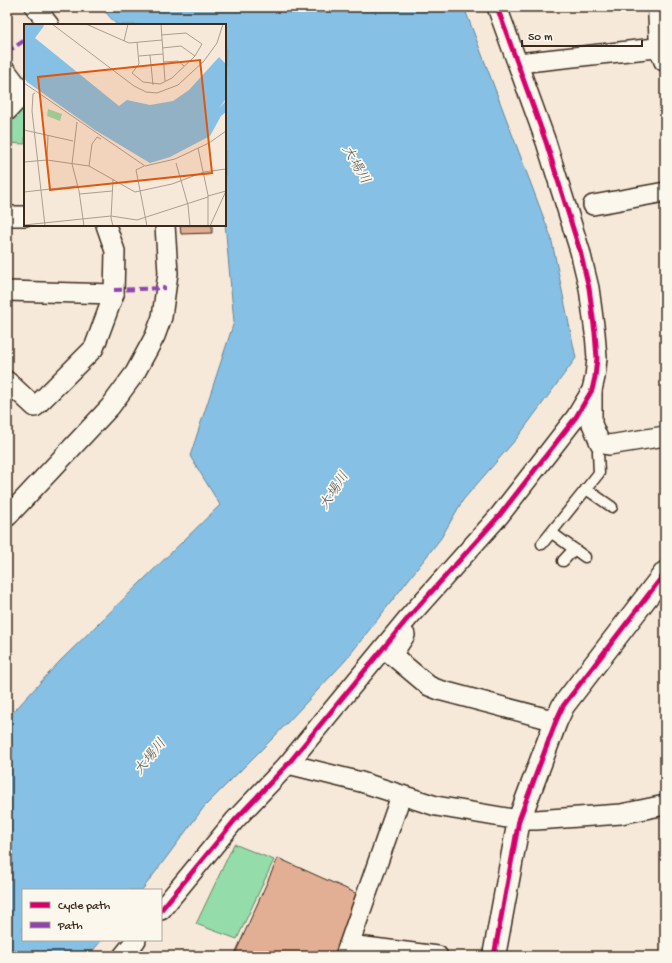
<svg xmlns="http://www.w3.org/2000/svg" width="672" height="963" font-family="'Gochi Hand','Klee One',sans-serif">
<rect width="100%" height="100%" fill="#f6e9da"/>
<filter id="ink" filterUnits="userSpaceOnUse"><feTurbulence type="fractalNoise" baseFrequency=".025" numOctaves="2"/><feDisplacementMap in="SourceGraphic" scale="8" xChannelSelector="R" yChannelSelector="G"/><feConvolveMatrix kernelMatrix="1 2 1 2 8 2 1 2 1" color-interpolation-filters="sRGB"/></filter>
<g filter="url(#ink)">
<g fill="#94dcaa" stroke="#688364">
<path d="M19,109H25V144L7,143V121Z"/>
<path d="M234,844L274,860L237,939L196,924Z"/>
</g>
<path fill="#86c1e5" stroke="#688595" d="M101,7H464L551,237L576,358L517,438L463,500L441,538L345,661L272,739L204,807L142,890H23V940H102L88,956H7V719L60,661L220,505L190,456L234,322L225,223V25H117Z"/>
<g fill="#e2af94" stroke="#3b2a1e">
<path d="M180,225H212V233L181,234Z"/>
<path d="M278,858L360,895L337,956H234Z"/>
</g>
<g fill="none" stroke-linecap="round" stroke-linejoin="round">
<g stroke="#3b2a1e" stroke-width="13">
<g id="service">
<path d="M586,489L612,507"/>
<path d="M552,533L585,557"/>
<path d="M542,544L599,473L598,452L600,443"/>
<path d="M563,561L574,549"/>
</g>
</g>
<g stroke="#3b2a1e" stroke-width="22">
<g id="minor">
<path d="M35,7L49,25"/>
<path d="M518,63L665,47"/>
<path d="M7,72L25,96"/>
<path d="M7,111L23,94"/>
<path d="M593,205L665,192"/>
<path d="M7,216H25"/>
<path d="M7,291L114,294"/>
<path d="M7,381L35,407L94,348L114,294L115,251L106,225"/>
<path d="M592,390V424L600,443L609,445L665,436"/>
<path d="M7,517L110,407L135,373L155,336L162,317L168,273L165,225"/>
<path d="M405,635L392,655L429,686L439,690L556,721"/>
<path d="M288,764L361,782L436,806L519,820H536L621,814L665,805"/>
<path d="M161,910L235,820L288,764L408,618L499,516L576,417L592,390L595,377L597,358L595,333L589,288L580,251L546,142L497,7"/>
<path d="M349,945L438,956"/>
<path d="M123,956L136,940"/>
<path d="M345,956L401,796"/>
</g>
</g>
<g stroke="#3b2a1e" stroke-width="25">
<g id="tertiary">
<path d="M659,7L661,47L665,60"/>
<path d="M494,956L519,820L556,721L563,706L665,573"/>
</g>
</g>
<use href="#service" stroke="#fbf7ec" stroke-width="10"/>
<use href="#minor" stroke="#fbf7ec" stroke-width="19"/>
<use href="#tertiary" stroke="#fbf7ec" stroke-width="22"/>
<g stroke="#8e44ad" stroke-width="4" stroke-dasharray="8 4" stroke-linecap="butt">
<path d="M47,25L49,24"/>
<path d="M7,52L25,40"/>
<path d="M114,290L166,288"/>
</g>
<g stroke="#fbf7ec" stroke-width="8">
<g id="cycleway">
<path d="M161,910L235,820L288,764L408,618L499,516L576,417L592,390L595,377L597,358L595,333L589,288L580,251L546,142L497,7"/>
<path d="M494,956L519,820L556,721L563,706L665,573"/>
</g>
</g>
<use href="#cycleway" stroke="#d6006c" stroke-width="5"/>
</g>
</g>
<g text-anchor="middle" stroke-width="3.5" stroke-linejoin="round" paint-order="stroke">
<g font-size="14" font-style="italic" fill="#52575a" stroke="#fbf7ec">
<text transform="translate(357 164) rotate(60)" y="5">大場川</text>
<text transform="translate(333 490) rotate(-57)" y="5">大場川</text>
<text transform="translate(149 756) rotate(-51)" y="5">大場川</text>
</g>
</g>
<g transform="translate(24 24)">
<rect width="202" height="202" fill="#f6e9da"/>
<path d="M24,85L38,90L36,97L23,92Z" fill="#94dcaa"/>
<path d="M0,0H18L20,2L11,14L95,82L103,76L126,81L149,77L165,66L195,33L202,40V75L195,84L202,77V88L197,92L186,112L146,133L126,139L71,106L3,58L0,54Z" fill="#86c1e5"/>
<path fill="none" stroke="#ab9d8f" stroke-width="1" d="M28,0L110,62L122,68L133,69L154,61L180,37L193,19L199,0M62,0L105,19L138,16M137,0L141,57M100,17L104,0M113,18L115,40L108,49L119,58L136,60L148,54L171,32L178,20L162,9L137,11M138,24L157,22L171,32M126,31L129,61M115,32L139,30M139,38L154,37L160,42M0,59L121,142L151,135L185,119L202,107M11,69L9,70L8,87L21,202M53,98L48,140L55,167L60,202M0,106L49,117M174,124L184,171V202M23,136L24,111M0,138L23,136L65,142L111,168L148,160L180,148L202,145M152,139L164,181L166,202M65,142L68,120L73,113L77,115M120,142L112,146L123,202M0,168L53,162M56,170L88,167M184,172L202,167M0,201L87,192L113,196L184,173M89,202L87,194L89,156M186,202L202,167"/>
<path fill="#df570d" fill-opacity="0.15" stroke="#df570d" stroke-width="2" d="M176,36L188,149L26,166L14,53Z"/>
<rect width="202" height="202" fill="none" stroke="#3b2a1e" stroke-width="2"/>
</g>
<rect width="672" height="963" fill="none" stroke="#fbf7ec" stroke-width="24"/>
<rect x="12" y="12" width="648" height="939" fill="none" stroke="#3b2a1e" stroke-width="1.5" filter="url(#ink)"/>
<rect x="22" y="889" width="140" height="52" fill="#fbf7ec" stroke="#aea59a"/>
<rect x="30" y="902" width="20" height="6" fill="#d6006c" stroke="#aea59a"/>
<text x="58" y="909" font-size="12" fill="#3b2a1e">Cycle path</text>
<rect x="30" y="922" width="20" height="6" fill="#8e44ad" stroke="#aea59a"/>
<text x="58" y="929" font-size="12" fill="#3b2a1e">Path</text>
<path d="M522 40v6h120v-6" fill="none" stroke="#3b2a1e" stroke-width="2"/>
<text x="528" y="40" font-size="12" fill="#3b2a1e" stroke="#fbf7ec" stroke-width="3" paint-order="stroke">50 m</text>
</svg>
